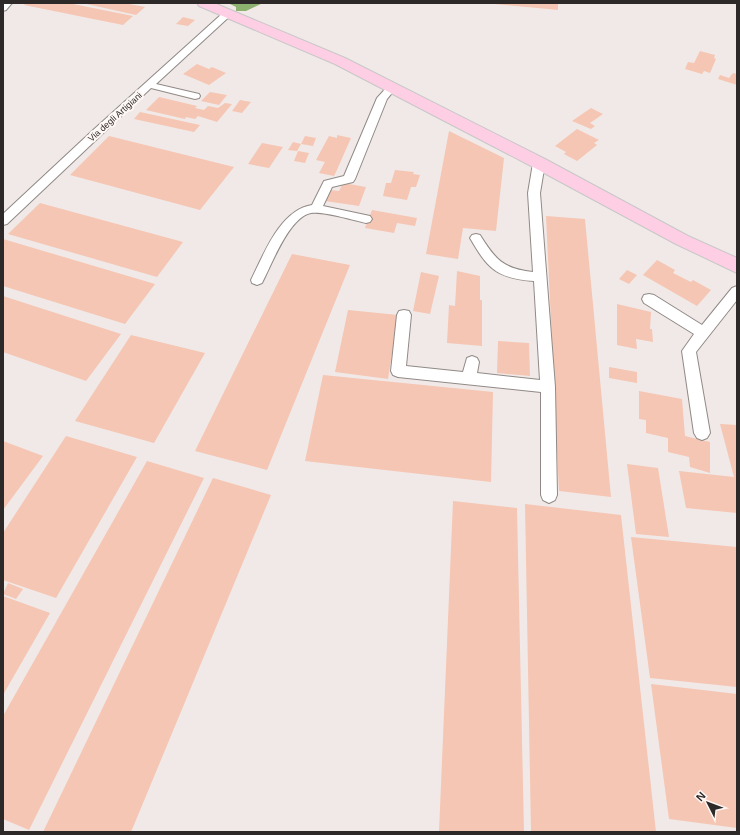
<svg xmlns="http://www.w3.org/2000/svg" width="740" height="835" font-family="Arial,sans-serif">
<rect width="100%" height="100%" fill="#f1e9e7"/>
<path fill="#8db270" d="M228,3H263L246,11H236V7Z"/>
<g fill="#f5c6b3">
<path d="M26,3H68L133,16L123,25L24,5Z"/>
<path d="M82,3H124L145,7L136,15Z"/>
<path d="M494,3H558V10L494,4Z"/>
<path d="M183,17L195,20L188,26L176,24Z"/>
<path d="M700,51L715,55L714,58L716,59L710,73L704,71L702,74L685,69L688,62L694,63Z"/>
<path d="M197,64L209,69L212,67L226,73L209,85L183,74Z"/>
<path d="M733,73L737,74V85L718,79L720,75L729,78Z"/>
<path d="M210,92L227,95L219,105L201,101Z"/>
<path d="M159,97L197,106L195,108L204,110L208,106L218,108L225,103L232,104L217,122L198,116L195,119L186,117L185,119L146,110Z"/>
<path d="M240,100L251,102L242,113L232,111Z"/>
<path d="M591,108L603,114L590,123L595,126L591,129L572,121Z"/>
<path d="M140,112L200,125L194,132L134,119Z"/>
<path d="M577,129L599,140L594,143L597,145L577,161L564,154L566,152L555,146Z"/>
<path d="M449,131L504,158L496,231L463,228L458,259L426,254Z"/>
<path d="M337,135L351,138L336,172L334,176L319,173L325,162L316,160L329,136L337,138Z"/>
<path d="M109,136L234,167L200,210L70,175Z"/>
<path d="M305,136L316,138L313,146L301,144Z"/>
<path d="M293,142L301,144L297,151L288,150Z"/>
<path d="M262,143L283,147L269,168L248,164Z"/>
<path d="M298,151L309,153L305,163L294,161Z"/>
<path d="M395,170L414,172L413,174L420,175L416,187H411L407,200L383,196L386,183H391Z"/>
<path d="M343,183L366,187L359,206L325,201L330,190L339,191Z"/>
<path d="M40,203L183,242L157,277L8,234Z"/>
<path d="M372,210L417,218L415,226L397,223L394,233L365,228Z"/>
<path d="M546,216L585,219L611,497L559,491Z"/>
<path d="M3,239L155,284L125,324L3,286Z"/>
<path d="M292,254L350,265L267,470L195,451Z"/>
<path d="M657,260L675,270L673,273L691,282L693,280L711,290L697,306L643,275Z"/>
<path d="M627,270L637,275L629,284L619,279Z"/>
<path d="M457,271L480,276V300H482V346L447,343L449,305L455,306Z"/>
<path d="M421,272L439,276L430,314L413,311Z"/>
<path d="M3,296L121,334L86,381L3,352Z"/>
<path d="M617,304L651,312L650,329H652L653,342L636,339L637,349L617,345Z"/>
<path d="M348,310L398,315L388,379L335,372Z"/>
<path d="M131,335L205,353L154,443L75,421Z"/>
<path d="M498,341L529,343L530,376L497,373Z"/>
<path d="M609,367L637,372V383L609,378Z"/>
<path d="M323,375L493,392L491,482L305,461Z"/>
<path d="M639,391L682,399L685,436L710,442V473L690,467L689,457L668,452V438L646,433V420L639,419Z"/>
<path d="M720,424L737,425V513L686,508L679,471L734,477Z"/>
<path d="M66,436L137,457L56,598L3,580V533Z"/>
<path d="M3,441L43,456L3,510Z"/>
<path d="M147,461L204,478L29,830L3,819V716Z"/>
<path d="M627,464L658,468L669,537L636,534Z"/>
<path d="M213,478L271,495L131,832H43Z"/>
<path d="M453,501L517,508L524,832H439Z"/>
<path d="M525,504L621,515L656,832H531Z"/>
<path d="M631,537L737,547V687L650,678Z"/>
<path d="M8,583L23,589L16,599L3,594Z"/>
<path d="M3,596L50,613L3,695Z"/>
<path d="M651,684L737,694V828L669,819Z"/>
</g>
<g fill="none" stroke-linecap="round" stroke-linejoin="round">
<g stroke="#908a87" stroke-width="2">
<g id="lane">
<path d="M3,3H12L6,10L3,11Z"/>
<path d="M227,11L230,12L231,14L230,16L156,84L199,94L200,96L199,98L195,99L151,88L7,224L3,225V214L91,132L224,12Z"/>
<path d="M391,85L396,88L387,99L355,179L353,182L332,187L323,206L370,216L372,219L370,222L366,223C353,220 323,211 311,213C289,217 271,266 262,283L257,285L252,283L251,280C264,254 280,210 312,205L324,181L344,176L377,98L388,86Z"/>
<path d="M539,160L543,161L545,163L540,193L555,387L557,495L555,500L549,503L543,500L541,495V392L398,377L393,375L391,371L397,315L399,311L404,310L409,311L411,315L406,366L463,372L467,358L472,356L477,358L479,362L477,373L540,380L534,281C496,278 488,269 470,238L472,235L476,234L480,235C495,259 503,269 533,272L528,193L533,163L535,161Z"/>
<path d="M737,286V300L696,352L710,433L707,438L702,440L697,438L694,433L682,351L694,334L644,303L642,299L644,295L649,294L654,295L702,325L732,288Z"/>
</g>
</g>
<g stroke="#c8c7c7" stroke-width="2">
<path id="primary" d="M197,3H214L345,58L545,159L688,236L737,258V273L676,244L533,167L335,64L199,6Z"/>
</g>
<use href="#lane" fill="#fff" fill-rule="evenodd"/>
<use href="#primary" fill="#fecee5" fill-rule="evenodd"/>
</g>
<g text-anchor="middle" stroke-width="4" stroke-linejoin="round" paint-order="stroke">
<g font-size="9" fill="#2c2928" stroke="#fef7f4">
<text transform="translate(115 117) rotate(-42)" y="3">Via degli Artigiani</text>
</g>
</g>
<rect width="740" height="835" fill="none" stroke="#2c2928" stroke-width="8"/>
<g transform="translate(708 803) rotate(312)" stroke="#fef7f4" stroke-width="3" paint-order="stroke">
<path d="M0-3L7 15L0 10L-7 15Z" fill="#2c2928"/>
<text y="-6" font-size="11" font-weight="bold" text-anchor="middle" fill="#2c2928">N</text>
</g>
</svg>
